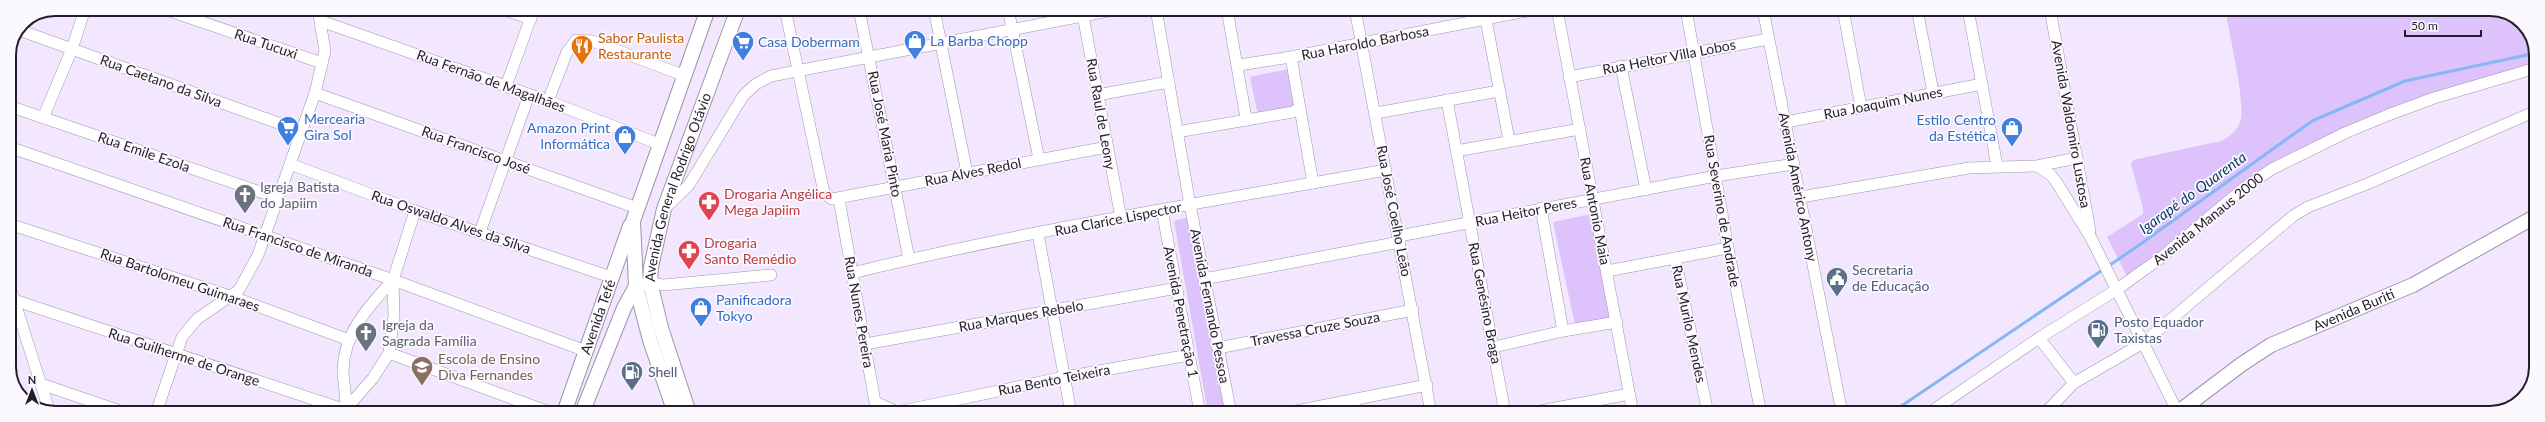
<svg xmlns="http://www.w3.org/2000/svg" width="2545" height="422" font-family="Lato,sans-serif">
<rect width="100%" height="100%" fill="#f2e7ff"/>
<g fill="#ddc2fb">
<path d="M2225,9H2496L2523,23L2536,49V62L2386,110L2269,164L2240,184L2159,253L2127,276L2107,237L2143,214V208L2131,164L2133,160L2221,141C2231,136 2238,130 2241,119C2245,102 2229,31 2225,9Z"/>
<path d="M1288,69L1295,107L1258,116L1250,77Z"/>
<path d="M1591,214L1613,317L1575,325L1553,222Z"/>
<path d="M1188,217L1225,413H1208L1174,221Z"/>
</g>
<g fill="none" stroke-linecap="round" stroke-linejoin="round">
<path stroke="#86b7f4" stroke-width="3" d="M1891,413L2135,248L2312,121L2405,81L2536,53"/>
<g stroke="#9e95aa" stroke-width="12">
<g id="minor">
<path d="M164,9L322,63"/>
<path d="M502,9L531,19"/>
<path d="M785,9L823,188L825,194L832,199L1107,147"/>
<path d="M859,9L909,259"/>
<path d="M934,9L967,173"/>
<path d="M1008,9L1039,159"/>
<path d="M1156,9L1190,205L1231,413"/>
<path d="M1227,9L1246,118"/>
<path d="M1355,9L1431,413"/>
<path d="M1557,9L1633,413"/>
<path d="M1686,9L1728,248L1761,413"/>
<path d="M1763,9L1842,413"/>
<path d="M1843,9L1861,107"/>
<path d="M1917,9L1933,92"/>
<path d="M1968,9L1997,166"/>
<path d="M2050,9L2090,231"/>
<path d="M1082,10L1121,218"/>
<path d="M1486,20L1509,140"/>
<path d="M321,21L548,101L659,144"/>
<path d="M19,30L303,132"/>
<path d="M1291,57L1313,183"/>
<path d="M1239,65L1291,57L1537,9"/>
<path d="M1621,66L1646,190"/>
<path d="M1569,77L1768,39"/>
<path d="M506,86L534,9"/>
<path d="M315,93L637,208"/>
<path d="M1097,95L1169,82"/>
<path d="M1447,100L1505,413"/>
<path d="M548,101L567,52L576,40L592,41L683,75"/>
<path d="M9,106L278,198"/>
<path d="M1376,113L1499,91"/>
<path d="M43,118L72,49L85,9"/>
<path d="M1786,122L1982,84"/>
<path d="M1177,132L1293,112L1298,109"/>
<path d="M9,147L393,280L586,351"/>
<path d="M1456,151L1580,129"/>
<path d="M290,164L415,211L611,277"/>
<path d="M2037,166L2051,175L2057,183L2091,238L2178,413"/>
<path d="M1801,197L1969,168L2037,166L2077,158"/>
<path d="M839,199L875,402L897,412"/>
<path d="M1541,208L1563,331"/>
<path d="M664,209L689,185L743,96L756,84L771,76L1119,9"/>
<path d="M1162,210L1200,413"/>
<path d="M9,224L230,296L349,340"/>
<path d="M480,232L529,95"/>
<path d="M1038,234L1071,413"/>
<path d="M1399,236L1716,176L1794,164"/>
<path d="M1675,258L1708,413"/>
<path d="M1607,271L1728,248"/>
<path d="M852,273C1028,230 1208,202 1386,170"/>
<path d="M1204,279L1400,242"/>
<path d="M650,282L663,285L771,275"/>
<path d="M9,284L50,413"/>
<path d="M14,300L355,413"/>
<path d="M2039,338L2074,383"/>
<path d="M865,344L1177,288"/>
<path d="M1494,347L1563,331L1617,322"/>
<path d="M1218,348L1413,310"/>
<path d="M389,353L552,413"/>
<path d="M41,384L126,413"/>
<path d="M1353,400L1356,413"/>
<path d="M346,409L373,378L389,353L394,316L393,280L415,211"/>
<path d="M897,412L1065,377L1189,355"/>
<path d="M156,413L182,337L197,319L239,290L258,255L315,93L325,51L318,9"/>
<path d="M345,413C348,401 343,382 343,370C344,332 369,306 393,280"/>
<path d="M1286,413L1427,385"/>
<path d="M1530,413L1629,394"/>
<path d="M1929,413L2039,338L2116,290L2162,257L2244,188L2272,169L2345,133L2388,115L2434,98L2536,68"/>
<path d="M2045,413L2074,383L2143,343L2293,216L2308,207L2367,184L2536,111"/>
</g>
</g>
<g stroke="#9e95aa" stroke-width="16">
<g id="major">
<path id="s1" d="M564,413L630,226"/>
<path d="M582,413L624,308L636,286L640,285"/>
<path d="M675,413L650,340L636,286L633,221L708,9"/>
<path id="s2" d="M689,413L661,328L650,282L651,267L664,209L738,9"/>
<path id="s3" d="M2177,413L2242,364L2271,345L2413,285L2536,216"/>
</g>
</g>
<use href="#minor" stroke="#fff" stroke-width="11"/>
<use href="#major" stroke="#fff" stroke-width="14"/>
</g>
<defs>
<g id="shop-pin" transform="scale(1.15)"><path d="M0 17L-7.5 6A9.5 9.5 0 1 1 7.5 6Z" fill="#3f7fe0" stroke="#fbf9fe"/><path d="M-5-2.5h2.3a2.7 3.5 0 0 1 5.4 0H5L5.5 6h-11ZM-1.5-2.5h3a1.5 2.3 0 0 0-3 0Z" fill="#fff"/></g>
<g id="supermarket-pin" transform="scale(1.15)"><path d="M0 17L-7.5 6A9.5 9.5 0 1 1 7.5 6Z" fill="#3f7fe0" stroke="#fbf9fe"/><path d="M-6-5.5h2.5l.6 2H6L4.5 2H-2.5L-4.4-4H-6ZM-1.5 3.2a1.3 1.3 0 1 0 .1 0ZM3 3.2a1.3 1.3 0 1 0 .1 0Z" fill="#fff"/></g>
<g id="restaurant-pin" transform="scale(1.15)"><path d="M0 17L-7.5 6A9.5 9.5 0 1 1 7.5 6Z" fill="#e8710a" stroke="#fbf9fe"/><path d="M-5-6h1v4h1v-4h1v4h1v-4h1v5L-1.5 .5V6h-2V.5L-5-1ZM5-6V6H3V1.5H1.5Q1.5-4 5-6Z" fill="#fff"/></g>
<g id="church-pin" transform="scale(1.15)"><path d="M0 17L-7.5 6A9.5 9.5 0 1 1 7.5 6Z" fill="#6b7280" stroke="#fbf9fe"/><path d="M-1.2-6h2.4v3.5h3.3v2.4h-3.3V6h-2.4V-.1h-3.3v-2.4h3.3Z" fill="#fff"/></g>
<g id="pharmacy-pin" transform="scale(1.15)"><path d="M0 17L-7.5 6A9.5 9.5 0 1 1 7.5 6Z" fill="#e0444e" stroke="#fbf9fe"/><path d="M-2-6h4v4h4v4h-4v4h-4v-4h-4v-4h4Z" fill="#fff"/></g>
<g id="civic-pin" transform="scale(1.15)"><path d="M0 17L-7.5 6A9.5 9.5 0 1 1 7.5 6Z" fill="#5c6f8a" stroke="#fbf9fe"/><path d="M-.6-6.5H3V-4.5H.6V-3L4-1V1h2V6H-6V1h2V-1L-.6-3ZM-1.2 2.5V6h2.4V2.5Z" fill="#fff"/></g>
<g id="fuel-pin" transform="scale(1.15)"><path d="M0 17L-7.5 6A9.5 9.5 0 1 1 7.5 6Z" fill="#5c6f8a" stroke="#fbf9fe"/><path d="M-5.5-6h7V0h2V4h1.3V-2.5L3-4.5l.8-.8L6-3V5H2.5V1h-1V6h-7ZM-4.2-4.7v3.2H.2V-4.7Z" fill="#fff"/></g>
<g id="school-pin" transform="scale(1.15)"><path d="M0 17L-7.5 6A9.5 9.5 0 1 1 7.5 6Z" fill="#8d6e63" stroke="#fbf9fe"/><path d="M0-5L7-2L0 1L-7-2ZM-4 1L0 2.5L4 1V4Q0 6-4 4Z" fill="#fff"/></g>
</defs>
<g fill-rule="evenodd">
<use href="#shop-pin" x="915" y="41"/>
<use href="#supermarket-pin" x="743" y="42"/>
<use href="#restaurant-pin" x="582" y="46"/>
<use href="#supermarket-pin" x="288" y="127"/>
<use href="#shop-pin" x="2012" y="128"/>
<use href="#shop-pin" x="625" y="136"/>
<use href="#church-pin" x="245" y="195"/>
<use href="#pharmacy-pin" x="709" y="202"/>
<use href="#pharmacy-pin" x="689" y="251"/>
<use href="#civic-pin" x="1837" y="278"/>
<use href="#shop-pin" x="701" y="308"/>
<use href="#fuel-pin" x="2098" y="330"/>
<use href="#church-pin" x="366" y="333"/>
<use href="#school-pin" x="422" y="367"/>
<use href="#fuel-pin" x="632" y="372"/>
</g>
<g text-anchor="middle" stroke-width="3.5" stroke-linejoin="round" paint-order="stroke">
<g font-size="14" fill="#c56008" stroke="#fbf9fe" text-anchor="start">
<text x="598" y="43">Sabor Paulista<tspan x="598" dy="16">Restaurante</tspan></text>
</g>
<g font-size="14" fill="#366cbe" stroke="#fbf9fe" text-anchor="start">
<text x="930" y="46">La Barba Chopp</text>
<text x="758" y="47">Casa Dobermam</text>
<text x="304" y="124">Mercearia<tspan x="304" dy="16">Gira Sol</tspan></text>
<text x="1996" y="125" text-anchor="end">Estilo Centro<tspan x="1996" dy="16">da Estética</tspan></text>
<text x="610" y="133" text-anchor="end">Amazon Print<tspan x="610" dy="16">Informática</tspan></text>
<text x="716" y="305">Panificadora<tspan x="716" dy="16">Tokyo</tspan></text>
</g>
<g font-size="14" fill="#221e27" stroke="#fbf9fe">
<text transform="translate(1365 43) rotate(-11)" y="5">Rua Haroldo Barbosa</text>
<text transform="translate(266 44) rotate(19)" y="5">Rua Tucuxi</text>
<text transform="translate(1669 57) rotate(-11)" y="5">Rua Heltor Villa Lobos</text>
<text transform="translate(161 81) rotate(20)" y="5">Rua Caetano da Silva</text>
<text transform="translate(491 81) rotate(20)" y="5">Rua Fernão de Magalhães</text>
<text transform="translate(1883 103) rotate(-11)" y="5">Rua Joaquim Nunes</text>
<text transform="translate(1101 114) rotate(80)" y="5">Rua Raul de Leony</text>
<text transform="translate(2071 124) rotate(80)" y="5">Avenida Waldomiro Lustosa</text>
<text transform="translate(885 134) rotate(79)" y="5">Rua José Maria Pinto</text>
<text transform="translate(476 150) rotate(20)" y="5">Rua Francisco José</text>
<text transform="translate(144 152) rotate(19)" y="5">Rua Emile Ezola</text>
<text transform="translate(973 172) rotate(-11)" y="5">Rua Alves Redol</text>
<text dy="5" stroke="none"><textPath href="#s2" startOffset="236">Avenida General Rodrigo Otávio</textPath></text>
<text transform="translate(1798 187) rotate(79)" y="5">Avenida Américo Antony</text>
<text transform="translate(1394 211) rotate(79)" y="5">Rua José Coelho Leão</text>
<text transform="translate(1595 211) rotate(79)" y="5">Rua Antonio Maia</text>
<text transform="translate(1722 211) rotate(80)" y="5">Rua Severino de Andrade</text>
<text transform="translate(1526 212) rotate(-11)" y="5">Rua Heitor Peres</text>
<text transform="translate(1118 219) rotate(-11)" y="5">Rua Clarice Lispector</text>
<text transform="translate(2208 219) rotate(-39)" y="5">Avenida Manaus 2000</text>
<text transform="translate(451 222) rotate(19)" y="5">Rua Oswaldo Alves da Silva</text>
<text transform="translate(298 247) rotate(19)" y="5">Rua Francisco de Miranda</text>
<text transform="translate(180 280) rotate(19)" y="5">Rua Bartolomeu Guimaraes</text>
<text transform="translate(1485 303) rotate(79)" y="5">Rua Genésino Braga</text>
<text transform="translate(1210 306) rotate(79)" y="5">Avenida Fernando Pessoa</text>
<text dy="5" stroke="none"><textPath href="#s3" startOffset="206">Avenida Buriti</textPath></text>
<text transform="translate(859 312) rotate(80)" y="5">Rua Nunes Pereira</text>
<text transform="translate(1181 312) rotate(79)" y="5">Avenida Penetração 1</text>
<text dy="5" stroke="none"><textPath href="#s1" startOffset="102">Avenida Tefé</textPath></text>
<text transform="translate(1021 316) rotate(-10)" y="5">Rua Marques Rebelo</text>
<text transform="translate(1689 324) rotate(78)" y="5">Rua Murilo Mendes</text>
<text transform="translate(1315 329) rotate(-11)" y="5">Travessa Cruze Souza</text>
<text transform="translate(184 357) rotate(18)" y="5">Rua Guilherme de Orange</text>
<text transform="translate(1054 380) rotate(-11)" y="5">Rua Bento Teixeira</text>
</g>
<g font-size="14" fill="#5b616d" stroke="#fbf9fe" text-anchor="start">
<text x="260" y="192">Igreja Batista<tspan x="260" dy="16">do Japiim</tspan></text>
<text x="382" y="330">Igreja da<tspan x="382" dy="16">Sagrada Família</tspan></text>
</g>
<g font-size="14" fill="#be3a42" stroke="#fbf9fe" text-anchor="start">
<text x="724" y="199">Drogaria Angélica<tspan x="724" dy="16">Mega Japiim</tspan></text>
<text x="704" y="248">Drogaria<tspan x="704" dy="16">Santo Remédio</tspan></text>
</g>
<g font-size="14" fill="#4e5e75" stroke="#fbf9fe" text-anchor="start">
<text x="1852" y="275">Secretaria<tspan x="1852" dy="16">de Educação</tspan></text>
<text x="2114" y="327">Posto Equador<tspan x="2114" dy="16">Taxistas</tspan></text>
<text x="648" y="377">Shell</text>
</g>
<g font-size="14" fill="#785e54" stroke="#fbf9fe" text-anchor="start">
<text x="438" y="364">Escola de Ensino<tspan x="438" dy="16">Diva Fernandes</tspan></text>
</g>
<g font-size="15" font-style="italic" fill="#103a6a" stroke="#fbf9fe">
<text transform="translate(2193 193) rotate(-36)" y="5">Igarapé do Quarenta</text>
</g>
</g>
<path d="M0 0H2545V422H0ZM55 16H2490A39 39 0 0 1 2529 55V367A39 39 0 0 1 2490 406H55A39 39 0 0 1 16 367V55A39 39 0 0 1 55 16Z" fill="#fbf9fe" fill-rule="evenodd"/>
<path fill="none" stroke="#221e27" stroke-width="2" d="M55 16H2490A39 39 0 0 1 2529 55V367A39 39 0 0 1 2490 406H55A39 39 0 0 1 16 367V55A39 39 0 0 1 55 16Z"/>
<g transform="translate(32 390)" stroke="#fbf9fe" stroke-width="3" paint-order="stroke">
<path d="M0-3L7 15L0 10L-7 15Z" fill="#221e27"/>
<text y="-6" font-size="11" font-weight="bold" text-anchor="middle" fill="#221e27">N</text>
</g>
<path d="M2405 30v6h76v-6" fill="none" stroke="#221e27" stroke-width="2"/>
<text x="2411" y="30" font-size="12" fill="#221e27" stroke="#fbf9fe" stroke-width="3" paint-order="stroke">50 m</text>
</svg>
